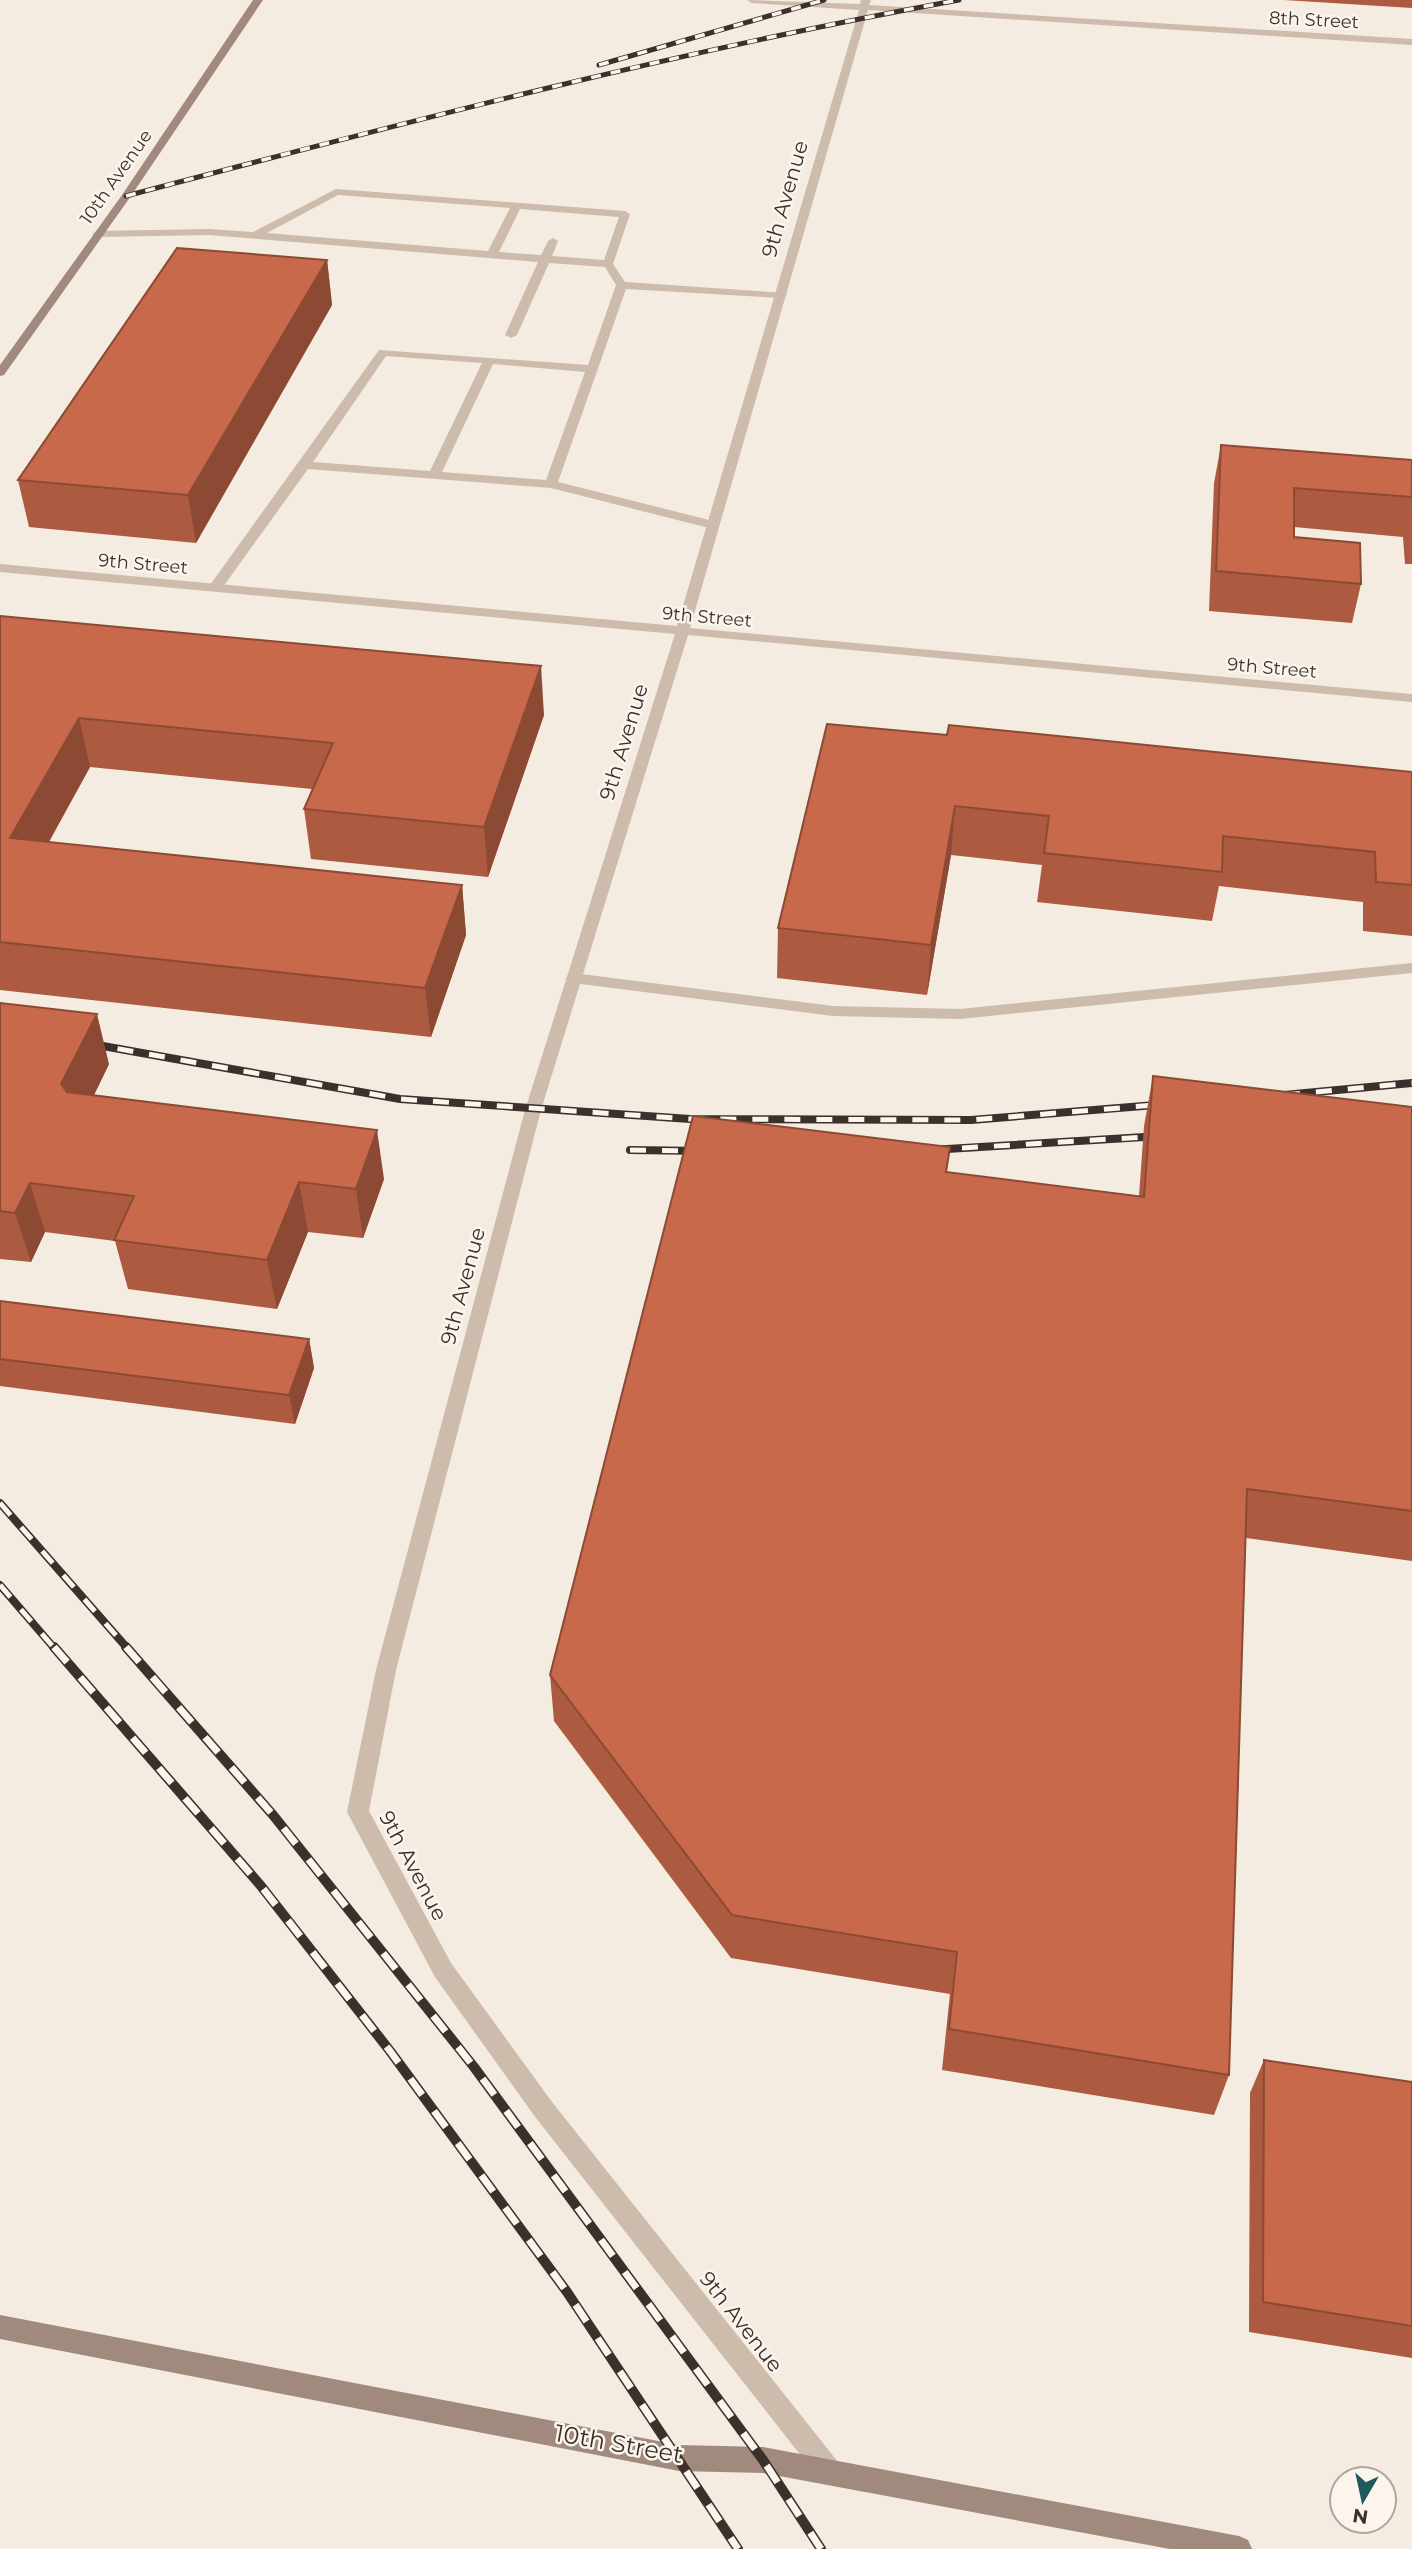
<svg xmlns="http://www.w3.org/2000/svg" width="1412" height="2549" font-family="Montserrat,sans-serif">
<rect width="100%" height="100%" fill="#f4ebe1"/>
<g fill="none" stroke-linecap="round" stroke-linejoin="round">
<g fill="#cdbbac" fill-rule="evenodd">
<path d="M336,189L625,211L630,214L613,264L625,282L785,293L787,295L781,298L626,289L558,482L717,522V528L713,529L551,488L308,469L220,591H210V585L379,350L588,365L616,285L605,267L549,263L517,335L511,338L505,335L538,262L209,235L97,237L92,234L97,231L209,229L253,232ZM338,195L510,208L488,251L267,233ZM520,209L619,217L604,260L552,256L558,241L553,238L548,241L541,255L499,252ZM386,356L482,363L430,471L313,462ZM493,364L585,372L546,480L442,472Z"/>
<path d="M1412,963V973L960,1019L833,1016L573,983L565,978L573,973L833,1006L960,1009Z"/>
</g>
<path fill="#cdbbac" fill-rule="evenodd" d="M747,0L860,4L861,0H871L869,5L1412,39V45L868,10L690,628L1412,694V702L688,635L541,1110L396,1670L369,1811L451,1963L552,2102L838,2462L842,2471L838,2480L829,2484L820,2480L536,2118L435,1977L347,1812L376,1670L525,1110L675,634L0,572V564L677,626L859,10L752,3Z"/>
<g fill="#a18a7d" fill-rule="evenodd">
<path d="M253,0H263L131,196L4,375L0,376V365L122,195Z"/>
<path d="M0,2315L679,2445L763,2447L1239,2536L1248,2540L1252,2549H1170L763,2473L679,2471L0,2339Z"/>
</g>
<g stroke="#3b302b" stroke-width="5">
<g id="rail-far2">
<path d="M599,65L824,0"/>
<path d="M126,196C402,123 678,51 959,0"/>
</g>
</g>
<g stroke="#3b302b" stroke-width="8">
<g id="rail-far1">
<path d="M86,1043L400,1099L690,1119L971,1120L1168,1104"/>
<path d="M1284,1095L1412,1083"/>
<path d="M630,1150L703,1151"/>
<path d="M930,1150L1161,1136"/>
<path d="M0,1503L128,1649"/>
<path d="M0,1585L55,1649"/>
</g>
</g>
<g stroke="#3b302b" stroke-width="10">
<g id="rail">
<path d="M54,1647L261,1886L390,2051L567,2292L738,2549"/>
<path d="M126,1647L273,1815L474,2067L763,2460L821,2549"/>
</g>
</g>
<use href="#rail-far2" stroke="#fbf5ee" stroke-width="3.5" stroke-dasharray="10" stroke-linecap="butt"/>
<use href="#rail-far1" stroke="#fbf5ee" stroke-width="5" stroke-dasharray="16" stroke-linecap="butt"/>
<use href="#rail" stroke="#fbf5ee" stroke-width="7" stroke-dasharray="20" stroke-linecap="butt"/>
</g>
<g fill="#ac5a40">
<path d="M1284,0H1412V8Z"/>
<path d="M327,260L332,305L196,543L29,527L18,480Z"/>
<path d="M1221,445L1412,460V564H1405L1403,537L1294,527V537L1361,584L1352,623L1209,611L1214,483Z"/>
<path d="M0,616L544,715L488,877L311,859L304,809L312,789L90,767L49,842L462,885L466,935L431,1037L0,990Z"/>
<path d="M947,735L1412,772V936L1363,931V902L1219,886L1212,921L1037,902L1042,865L951,855L927,995L777,978L778,928Z"/>
<path d="M0,1003L109,1064L94,1095L384,1179L363,1238L308,1232L277,1309L128,1289L115,1241L45,1232L31,1262L0,1259Z"/>
<path d="M1153,1076L1412,1107V1561L1246,1538L1229,2075L1214,2115L942,2070L950,1994L731,1958L554,1721L550,1675L948,1173L1139,1196L1144,1126Z"/>
<path d="M0,1301L309,1339L314,1368L295,1424L0,1386Z"/>
<path d="M1264,2060L1412,2082V2358L1249,2332L1250,2093Z"/>
</g>
<g fill="#8c4a34">
<path d="M327,260L332,305L196,543L188,495Z"/>
<path d="M541,666L544,715L488,877L484,827Z"/>
<path d="M79,718L90,767L23,888L10,838Z"/>
<path d="M955,806L951,855L927,995L931,945Z"/>
<path d="M462,885L466,935L431,1037L425,988Z"/>
<path d="M97,1014L109,1064L75,1134L61,1084Z"/>
<path d="M377,1130L384,1179L363,1238L356,1189Z"/>
<path d="M299,1182L308,1232L277,1309L267,1260Z"/>
<path d="M30,1183L45,1232L31,1262L15,1213Z"/>
<path d="M309,1339L314,1368L295,1424L289,1395Z"/>
</g>
<g fill="#c8694b" stroke="#8c4a34" stroke-width="2">
<path d="M177,248L327,260L188,495L18,480Z"/>
<path d="M1221,445L1412,460V497L1294,488V537L1360,543L1361,584L1216,571Z"/>
<path d="M0,616L541,666L484,827L304,809L333,743L79,718L10,838L462,885L425,988L0,942Z"/>
<path d="M827,724L947,735L949,725L1412,772V885L1376,882L1375,852L1223,836L1222,872L1044,853L1049,816L955,806L931,945L778,928Z"/>
<path d="M0,1003L97,1014L61,1084L67,1092L377,1130L356,1189L299,1182L267,1260L114,1240L134,1196L30,1183L15,1213L0,1211Z"/>
<path d="M1153,1076L1412,1107V1511L1247,1489L1229,2075L949,2029L957,1952L732,1915L550,1675L693,1116L950,1147L946,1172L1144,1197Z"/>
<path d="M0,1301L309,1339L289,1395L0,1359Z"/>
<path d="M1264,2060L1412,2082V2326L1263,2302Z"/>
</g>
<g text-anchor="middle" stroke-width="5" stroke-linejoin="round" paint-order="stroke">
<g font-size="18" fill="#3b302b" stroke="#fbf5ee">
<text transform="translate(1314 20) rotate(3)" y="6">8th Street</text>
<text transform="translate(116 177) rotate(-55)" y="6">10th Avenue</text>
<text transform="translate(143 564) rotate(5)" y="6">9th Street</text>
<text transform="translate(707 617) rotate(5)" y="6">9th Street</text>
<text transform="translate(1272 668) rotate(5)" y="6">9th Street</text>
</g>
<g font-size="21" fill="#3b302b" stroke="#fbf5ee">
<text transform="translate(785 199) rotate(-74)" y="7">9th Avenue</text>
<text transform="translate(624 742) rotate(-73)" y="7">9th Avenue</text>
<text transform="translate(463 1286) rotate(-75)" y="7">9th Avenue</text>
<text transform="translate(413 1866) rotate(62)" y="7">9th Avenue</text>
<text transform="translate(741 2322) rotate(52)" y="7">9th Avenue</text>
</g>
<g font-size="24" fill="#3b302b" stroke="#fbf5ee">
<text transform="translate(619 2444) rotate(10)" y="8">10th Street</text>
</g>
</g>
<g transform="translate(1363 2500) rotate(189)"><circle r="33" fill="#fbf5ee" stroke="#aea6a0" stroke-width="2"/>
<path d="M0-5L12 26L0 18L-12 26Z" fill="#1f5a5e"/>
<text y="-10" font-size="19" font-weight="bold" text-anchor="middle" fill="#3b302b">N</text>
</g>
</svg>
